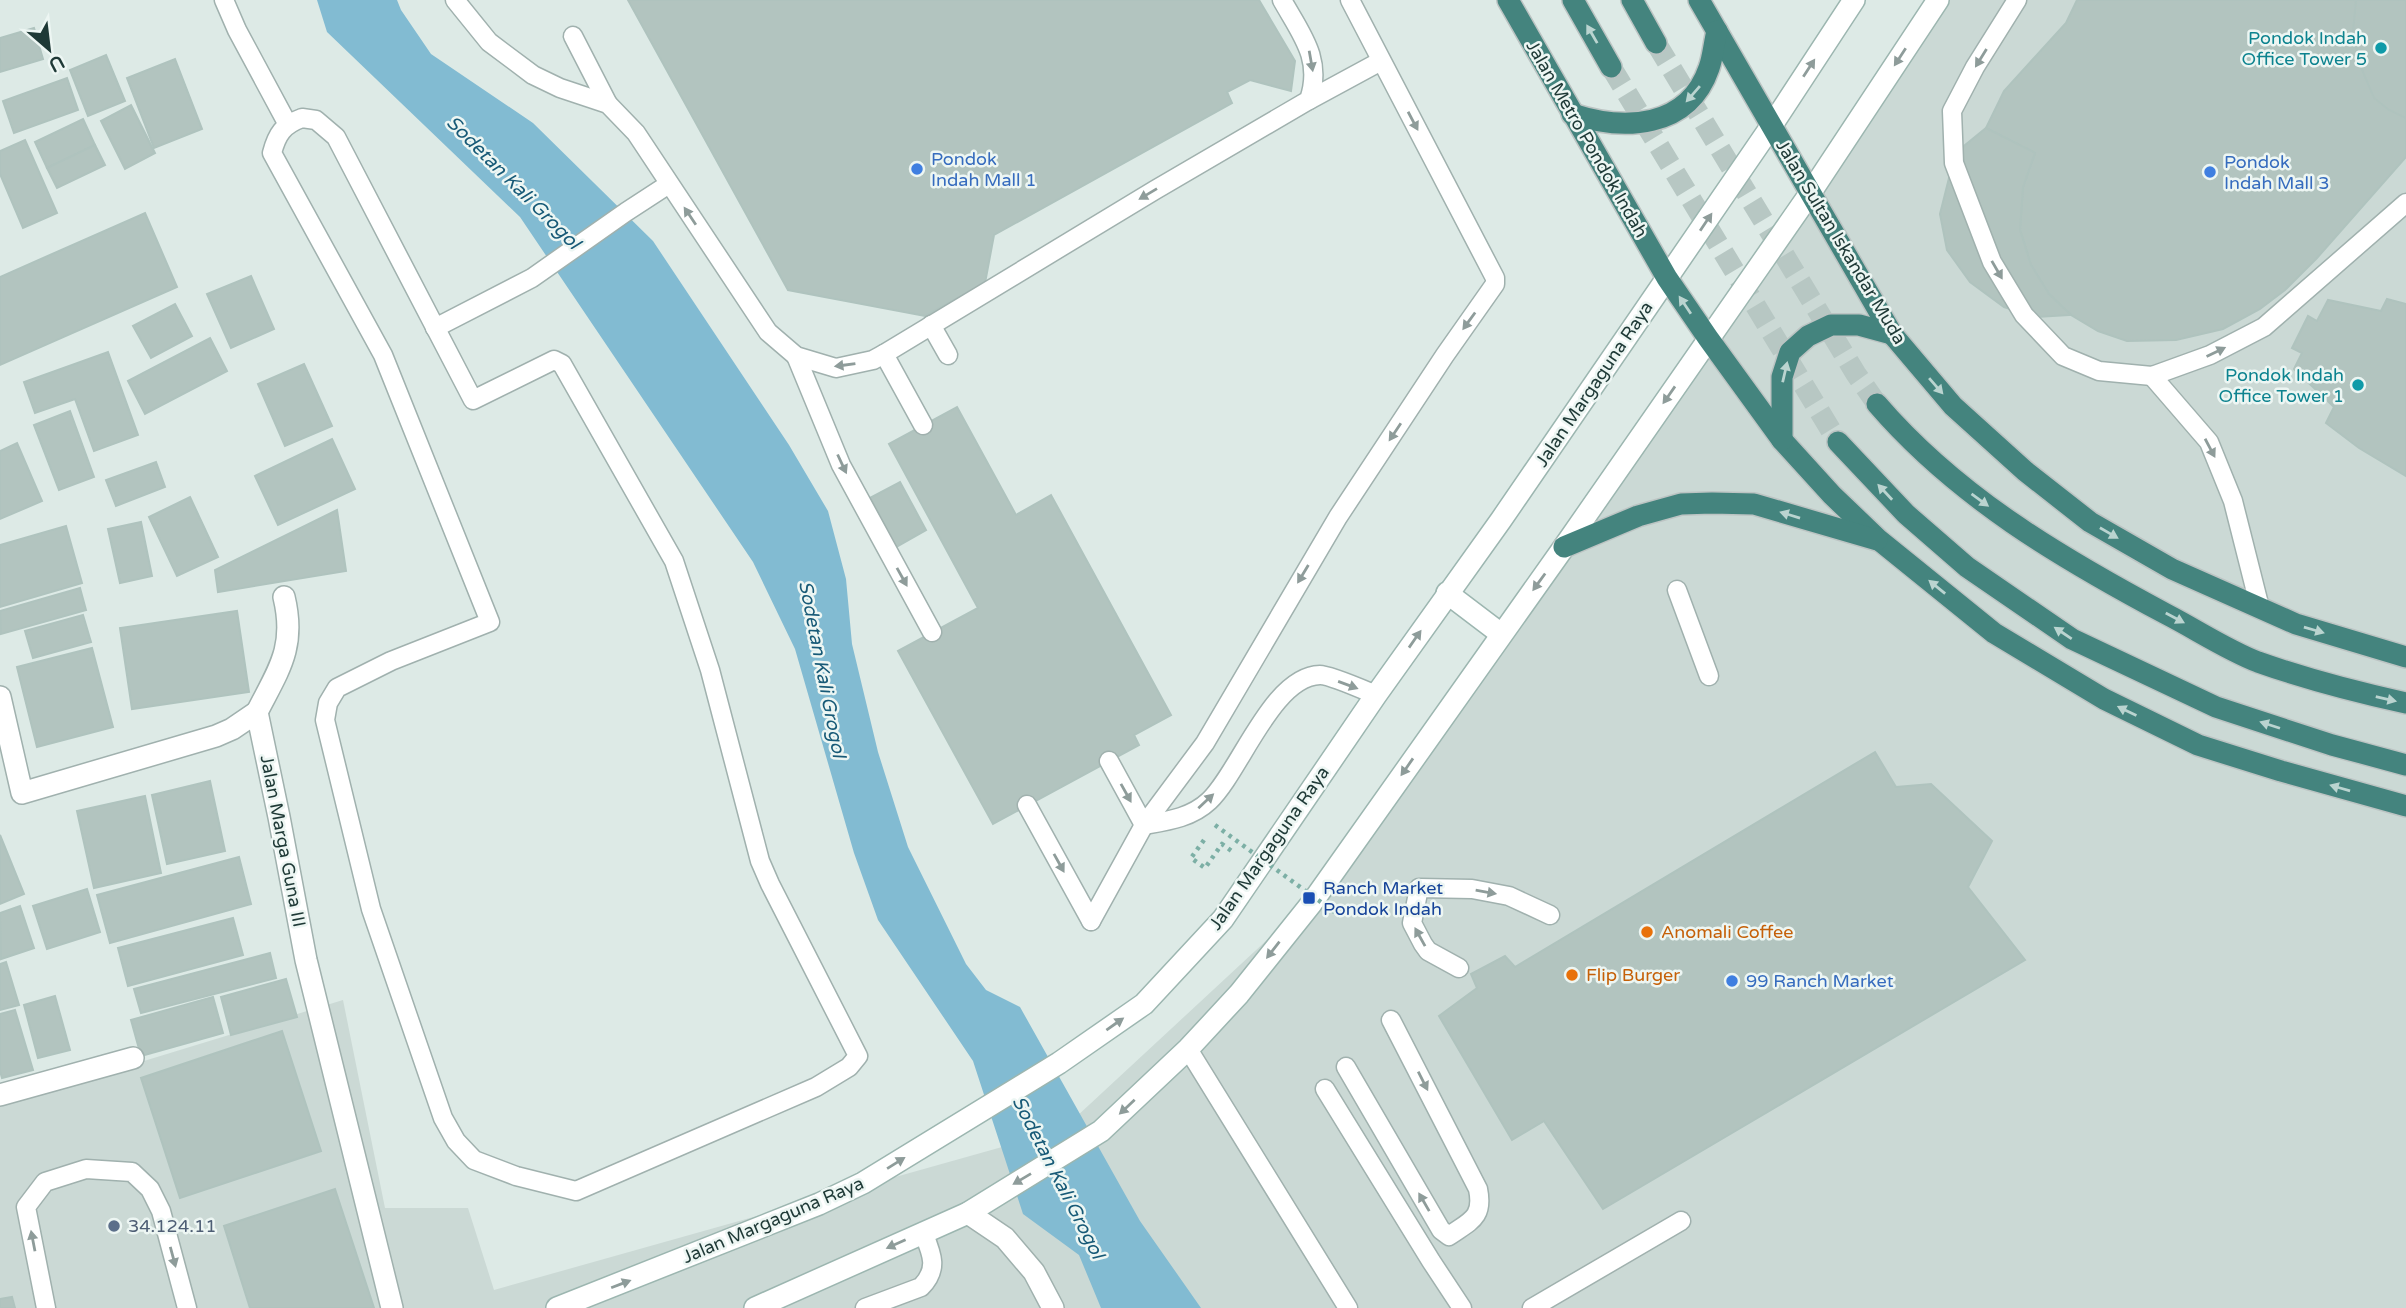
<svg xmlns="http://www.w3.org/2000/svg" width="2406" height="1308" font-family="'Varela Round',sans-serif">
<rect width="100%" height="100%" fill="#ddeae6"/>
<path fill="#cbd9d5" d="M1937,0H2406V1308H0V1105L343,1000L385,1208H468L494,1290L1062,1130L1295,914Z"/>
<path fill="#82bbd2" d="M317,0H397L401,10L431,54L533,123L653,241L789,445L828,511L846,579L852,644L878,752L908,847L966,964L986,990L1020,1007L1140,1221L1201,1308H1101L1079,1255L1023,1214L973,1061L878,920L854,853L795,649L753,562L520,217L327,32Z"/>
<g fill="#b2c4bf" stroke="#afc3be" stroke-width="2">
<path d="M628,0H1259L1295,61L1291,91L1250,80L1227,92L1232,103L994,235L985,283L925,316L788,290Z"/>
<path d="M2077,0H2406V157L2317,258L2285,290L2260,309L2223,329L2176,340L2127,341L2098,331L2071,315L2049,294L2031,265L2020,230L2023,187L2035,153L1986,128L2004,91L2066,23Z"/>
<path d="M2356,0H2406V118L2389,110L2374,98L2360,65L2353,32Z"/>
<path d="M34,28L43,59L0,72V38Z"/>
<path d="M106,55L125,101L88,116L70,70Z"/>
<path d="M175,59L202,129L154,148L127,78Z"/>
<path d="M67,78L78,110L14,133L3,101Z"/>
<path d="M131,105L155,153L125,169L101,121Z"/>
<path d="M83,119L95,145L47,168L35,142Z"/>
<path d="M1986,128L2035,153L2023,187L2020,230L2031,265L2049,294L2071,315L2036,317L2004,307L1970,282L1947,250L1940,214L1950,174L1964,146Z"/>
<path d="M25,140L57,213L23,228L0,174V151Z"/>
<path d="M95,145L105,165L57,188L47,168Z"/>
<path d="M145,213L177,287L0,365V277Z"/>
<path d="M251,276L274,329L231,348L207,294Z"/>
<path d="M2387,299L2406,304V476L2359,448L2326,423L2334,407L2294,369L2302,353L2292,348L2308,316L2317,321L2328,300L2381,311Z"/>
<path d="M175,304L192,336L151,358L133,326Z"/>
<path d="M210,338L227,371L145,414L128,381Z"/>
<path d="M108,352L138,435L94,451L75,399L35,413L24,382Z"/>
<path d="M304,364L332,426L285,446L258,384Z"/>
<path d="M957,407L1016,515L1051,495L1171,715L1134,735L1139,745L993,824L898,651L978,608L889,444Z"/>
<path d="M70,411L94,477L59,490L34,425Z"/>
<path d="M332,439L355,489L278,525L255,476Z"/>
<path d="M17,443L42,501L0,519V451Z"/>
<path d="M156,462L165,487L116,506L106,480Z"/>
<path d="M900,482L926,530L896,547L870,498Z"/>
<path d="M190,497L218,557L177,576L149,517Z"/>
<path d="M337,510L346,571L218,592L215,570Z"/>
<path d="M141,522L152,576L120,583L108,529Z"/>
<path d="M66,526L82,583L0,607V545Z"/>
<path d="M80,588L86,610L1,634L0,611Z"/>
<path d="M237,611L249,692L132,709L120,628Z"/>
<path d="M83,615L91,642L33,658L25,631Z"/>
<path d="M92,648L113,727L37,747L17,667Z"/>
<path d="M1875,752L1896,787L1931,784L1992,841L1968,887L2025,960L1603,1209L1544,1121L1512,1140L1439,1016L1477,988L1471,974L1505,956L1515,967Z"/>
<path d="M210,781L225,851L167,864L152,795Z"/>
<path d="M145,796L161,873L94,888L77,811Z"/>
<path d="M0,835L24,894L0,904Z"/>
<path d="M239,857L251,904L110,943L97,895Z"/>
<path d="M87,889L100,932L47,949L33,906Z"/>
<path d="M20,906L34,948L1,959L0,913Z"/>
<path d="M233,918L243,955L128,986L118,948Z"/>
<path d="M270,953L276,978L141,1013L134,989Z"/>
<path d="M6,962L19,1005L0,1010V964Z"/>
<path d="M286,979L297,1017L231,1035L221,997Z"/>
<path d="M55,996L70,1050L38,1058L24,1005Z"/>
<path d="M213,997L223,1033L141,1056L131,1020Z"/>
<path d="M15,1010L33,1070L2,1078L0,1071V1014Z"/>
<path d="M282,1031L321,1151L180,1198L141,1078Z"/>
<path d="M335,1189L374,1308H250L224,1226Z"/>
<path d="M12,1297L15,1308H0V1299Z"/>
</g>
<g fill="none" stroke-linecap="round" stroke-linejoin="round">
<g stroke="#b7c7c3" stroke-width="21" stroke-dasharray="21 10" stroke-linecap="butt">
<path d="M1656,43L1856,374L1877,404"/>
<path d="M1611,67L1838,442"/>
</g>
<g stroke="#a0b1ae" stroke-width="21">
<g id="service">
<path d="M224,0L237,30L287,123"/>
<path d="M455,0L489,42L533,75L560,88L608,104L636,133L768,332L796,356L836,368L873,360L884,354L1155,190L1309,100C1323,59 1301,34 1282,0"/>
<path d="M2017,0L1975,67L1952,111L1954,163L1992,262L2024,315L2063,356L2099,371L2152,376L2210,355L2264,327L2406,203"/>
<path d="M573,36L608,104"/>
<path d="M1309,100L1381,61"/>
<path d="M302,118L316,120L336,137L473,400L554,360L562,364L674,561L710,670L760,861L770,884L858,1056L849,1067L816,1087L576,1191L516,1176L474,1160L456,1141L443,1118L371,909L325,720L328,703L337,688L391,661L490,622L383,355L272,153C277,134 283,125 302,118Z"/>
<path d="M931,325L948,355"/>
<path d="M435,328L532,278L626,212L669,184"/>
<path d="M884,354L923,425"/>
<path d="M796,356L841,465L932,632"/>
<path d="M2152,376L2209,442L2233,501L2260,608"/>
<path d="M1677,590L1709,676"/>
<path d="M1109,761L1144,825"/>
<path d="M1027,805L1091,921"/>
<path d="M1144,825C1167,821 1191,818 1209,801C1240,772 1272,676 1320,675C1330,675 1364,690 1376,695"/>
<path d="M1091,921L1144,825L1205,743L1338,517L1445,355L1495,284V278L1350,0"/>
<path d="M1459,968L1428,951L1423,944L1412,923L1419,888L1472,889L1509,896L1550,915"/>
<path d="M1188,1049L1348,1308"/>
<path d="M1346,1067L1441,1230L1449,1236C1470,1221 1484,1218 1478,1189L1391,1020"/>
<path d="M1325,1089L1431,1261L1462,1308"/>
<path d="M46,1308L26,1207L45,1182L86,1169L132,1172L150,1189L161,1211L187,1308"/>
<path d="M865,1308L921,1287C939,1269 932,1254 923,1232"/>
<path d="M1532,1308L1681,1221"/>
</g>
</g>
<g stroke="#a0b1ae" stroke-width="24">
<g id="minor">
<path d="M0,697L22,793L216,736L232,729L257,712L279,817L306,960L392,1308"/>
<path d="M257,712C279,669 296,647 284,597"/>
<path d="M0,1095L133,1058"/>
<path d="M968,1213L1005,1238L1034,1272L1053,1308"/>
</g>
</g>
<g stroke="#9cb6b0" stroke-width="24">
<g id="secondary">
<path d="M1447,593L1501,634"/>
<path d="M557,1308L819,1204L863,1183L1059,1063L1144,1004L1223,919L1376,695L1501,520L1772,125L1854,0"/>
<path d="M755,1308L968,1213L1101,1131L1188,1049L1239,994L1311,904L1564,547L1811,192L1938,0"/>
</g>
</g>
<g stroke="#bcc4c3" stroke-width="24">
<g id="trunk">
<path d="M1508,0L1667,278L1708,338L1782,440L1832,495L1879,540L1994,633L2104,699L2198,745L2281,771L2406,806"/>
<path d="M1573,0L1611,67"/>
<path d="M1632,0L1656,43"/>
<path d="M1699,0L1892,334L1953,406L2025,471L2090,522L2172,569L2296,624L2406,657"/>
<path d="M1572,114C1624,131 1688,129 1709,68C1713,57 1714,43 1717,31"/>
<path d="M1877,404C1957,497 2061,558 2168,615C2197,630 2227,650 2258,662C2306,679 2356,692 2406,703"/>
<path d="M1782,440V377L1790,352L1808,336L1831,325H1859L1892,334"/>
<path d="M1838,442L1906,514L1967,567L2072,639L2216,707L2332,745L2406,765"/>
<path d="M1564,547L1638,516L1681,504L1712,503L1754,504L1877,540"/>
</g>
</g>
<path stroke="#7cafa5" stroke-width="4.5" stroke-dasharray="3.5 5" stroke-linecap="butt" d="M1204,840L1191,858L1205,868L1222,844L1233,852"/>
<use href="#service" stroke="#fff" stroke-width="18"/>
<use href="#minor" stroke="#fff" stroke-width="21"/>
<use href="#secondary" stroke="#fff" stroke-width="21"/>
<use href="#trunk" stroke="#44847e" stroke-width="21"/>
<path stroke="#7cafa5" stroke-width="4.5" stroke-dasharray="3.5 5" stroke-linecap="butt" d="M1215,825L1340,916"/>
</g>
<defs><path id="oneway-solid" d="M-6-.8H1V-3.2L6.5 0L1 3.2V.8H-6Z" transform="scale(1.75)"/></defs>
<g fill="#bad4d0">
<use href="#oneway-solid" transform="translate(1592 34) rotate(-120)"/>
<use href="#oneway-solid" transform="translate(1693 94) rotate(131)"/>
<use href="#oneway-solid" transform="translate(1685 305) rotate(-124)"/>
<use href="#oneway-solid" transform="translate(1785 372) rotate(-77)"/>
<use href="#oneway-solid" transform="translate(1936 386) rotate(49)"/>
<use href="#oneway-solid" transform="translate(1885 492) rotate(-133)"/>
<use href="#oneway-solid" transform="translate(1980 500) rotate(36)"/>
<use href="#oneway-solid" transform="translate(1790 515) rotate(-163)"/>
<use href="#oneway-solid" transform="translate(2109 533) rotate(30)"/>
<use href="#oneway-solid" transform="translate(1937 587) rotate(-141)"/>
<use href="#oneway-solid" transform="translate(2175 618) rotate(28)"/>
<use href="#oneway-solid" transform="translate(2314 630) rotate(16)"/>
<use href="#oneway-solid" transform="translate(2063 633) rotate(-146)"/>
<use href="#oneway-solid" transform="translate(2386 699) rotate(13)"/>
<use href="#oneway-solid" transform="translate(2127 711) rotate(-154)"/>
<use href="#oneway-solid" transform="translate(2270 725) rotate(-162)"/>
<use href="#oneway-solid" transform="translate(2340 788) rotate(-164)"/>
</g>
<g fill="#8e9c9a">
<use href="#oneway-solid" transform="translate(1900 57) rotate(123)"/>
<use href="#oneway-solid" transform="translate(1981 58) rotate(122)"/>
<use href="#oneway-solid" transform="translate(1311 61) rotate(80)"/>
<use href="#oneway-solid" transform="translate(1809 68) rotate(-57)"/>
<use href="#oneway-solid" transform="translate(1413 121) rotate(62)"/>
<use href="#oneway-solid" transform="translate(1148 194) rotate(149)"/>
<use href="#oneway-solid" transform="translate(690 216) rotate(-124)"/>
<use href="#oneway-solid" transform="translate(1706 222) rotate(-56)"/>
<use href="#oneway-solid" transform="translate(1997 270) rotate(60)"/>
<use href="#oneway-solid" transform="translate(1469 321) rotate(126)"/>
<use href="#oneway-solid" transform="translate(2216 352) rotate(-26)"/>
<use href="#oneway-solid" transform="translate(845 365) rotate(172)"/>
<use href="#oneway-solid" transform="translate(1669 395) rotate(125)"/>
<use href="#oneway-solid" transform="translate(1395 432) rotate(124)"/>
<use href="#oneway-solid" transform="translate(2210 448) rotate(62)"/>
<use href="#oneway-solid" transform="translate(842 464) rotate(65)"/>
<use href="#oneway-solid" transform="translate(1303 574) rotate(121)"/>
<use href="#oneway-solid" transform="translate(902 577) rotate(61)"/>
<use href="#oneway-solid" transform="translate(1539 582) rotate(126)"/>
<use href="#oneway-solid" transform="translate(1415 639) rotate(-55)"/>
<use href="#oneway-solid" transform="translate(1348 685) rotate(20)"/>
<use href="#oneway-solid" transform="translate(1407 767) rotate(125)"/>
<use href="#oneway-solid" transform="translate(1126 793) rotate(61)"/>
<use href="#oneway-solid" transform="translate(1206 801) rotate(-43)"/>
<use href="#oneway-solid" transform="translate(1059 863) rotate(61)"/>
<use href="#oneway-solid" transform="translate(1486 892) rotate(10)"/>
<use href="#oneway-solid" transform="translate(1420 937) rotate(-119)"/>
<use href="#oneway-solid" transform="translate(1273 950) rotate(128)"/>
<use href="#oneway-solid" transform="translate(1115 1024) rotate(-35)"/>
<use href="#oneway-solid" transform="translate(1423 1081) rotate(63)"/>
<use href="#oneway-solid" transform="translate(1127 1107) rotate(137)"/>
<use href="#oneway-solid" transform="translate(896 1163) rotate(-32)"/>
<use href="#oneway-solid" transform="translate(1022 1179) rotate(149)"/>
<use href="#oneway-solid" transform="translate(1424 1202) rotate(-120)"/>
<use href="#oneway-solid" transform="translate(33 1241) rotate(-101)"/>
<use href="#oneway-solid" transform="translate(896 1244) rotate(156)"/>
<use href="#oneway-solid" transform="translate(173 1257) rotate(75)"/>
<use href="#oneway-solid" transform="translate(621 1284) rotate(-21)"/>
</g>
<g fill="#0f9aa8" stroke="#edf6f3" stroke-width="2.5">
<circle cx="2381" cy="48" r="7"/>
<circle cx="2358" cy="385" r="7"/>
</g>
<g fill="#3f7fe0" stroke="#edf6f3" stroke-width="2.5">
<circle cx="917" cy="169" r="7"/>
<circle cx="2210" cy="172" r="7"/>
<circle cx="1732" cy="981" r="7"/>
</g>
<rect fill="#1a4fb4" stroke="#edf6f3" stroke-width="2.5" x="1302" y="891" width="14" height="14" rx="3.5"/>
<g fill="#e8710a" stroke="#edf6f3" stroke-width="2.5">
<circle cx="1647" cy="932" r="7"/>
<circle cx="1572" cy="975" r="7"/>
</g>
<circle fill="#5c6f8a" stroke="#edf6f3" stroke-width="2.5" cx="114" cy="1226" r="7"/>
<g text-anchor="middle" stroke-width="5" stroke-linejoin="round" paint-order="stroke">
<g font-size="18" fill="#0d838f" stroke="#edf6f3" text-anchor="end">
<text x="2367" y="44">Pondok Indah<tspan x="2367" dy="21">Office Tower 5</tspan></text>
<text x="2344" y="381">Pondok Indah<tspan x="2344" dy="21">Office Tower 1</tspan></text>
</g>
<g font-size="18" fill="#1e3936" stroke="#edf6f3">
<text transform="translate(1587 139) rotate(60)" y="6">Jalan Metro Pondok Indah</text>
<text transform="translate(1841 242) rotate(59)" y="6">Jalan Sultan Iskandar Muda</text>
<text transform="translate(1594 384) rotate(-56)" y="6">Jalan Margaguna Raya</text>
<text transform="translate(283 841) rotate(79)" y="6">Jalan Marga Guna III</text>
<text transform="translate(1269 848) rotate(-55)" y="6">Jalan Margaguna Raya</text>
<text transform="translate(773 1220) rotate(-23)" y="6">Jalan Margaguna Raya</text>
</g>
<g font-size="18" fill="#366cbe" stroke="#edf6f3" text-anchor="start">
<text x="931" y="165">Pondok<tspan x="931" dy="21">Indah Mall 1</tspan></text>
<text x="2224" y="168">Pondok<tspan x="2224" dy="21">Indah Mall 3</tspan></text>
<text x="1746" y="987">99 Ranch Market</text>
</g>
<g font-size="18" fill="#164399" stroke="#edf6f3" text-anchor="start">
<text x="1323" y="894">Ranch Market<tspan x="1323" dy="21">Pondok Indah</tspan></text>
</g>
<g font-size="18" fill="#c56008" stroke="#edf6f3" text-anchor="start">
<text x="1661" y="938">Anomali Coffee</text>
<text x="1586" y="981">Flip Burger</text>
</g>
<g font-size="18" fill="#4e5e75" stroke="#edf6f3" text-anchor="start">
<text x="128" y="1232">34.124.11</text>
</g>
<g font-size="19" font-style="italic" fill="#175a77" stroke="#edf6f3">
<text transform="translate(514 182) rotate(45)" y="7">Sodetan Kali Grogol</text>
<text transform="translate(823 669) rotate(79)" y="7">Sodetan Kali Grogol</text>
<text transform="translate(1059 1177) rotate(63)" y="7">Sodetan Kali Grogol</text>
</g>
</g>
<g transform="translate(49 49) rotate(152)" stroke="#edf6f3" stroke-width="5" paint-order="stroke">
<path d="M0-5L12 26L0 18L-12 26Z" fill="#1e3936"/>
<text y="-10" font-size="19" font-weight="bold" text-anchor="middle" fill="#1e3936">U</text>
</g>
</svg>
